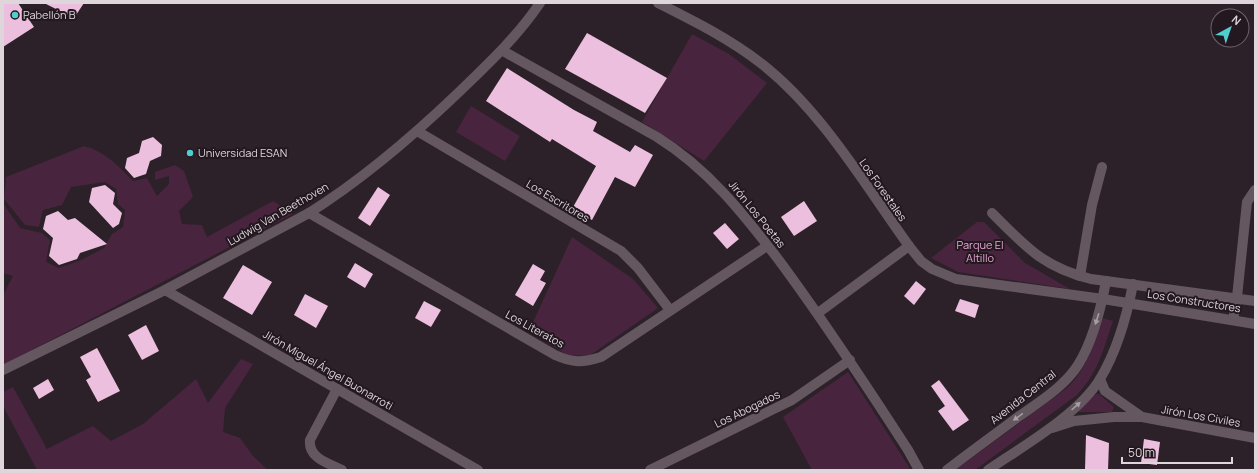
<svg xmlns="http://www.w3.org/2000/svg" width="1258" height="473" font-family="Manrope,sans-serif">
<rect width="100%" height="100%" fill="#2c2129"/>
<g fill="#48243e">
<path d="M692,34L729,54L767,83L704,161L642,122Z"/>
<path d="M471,106L520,136L505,161L456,132Z"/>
<path d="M84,146C104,151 119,166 133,181L147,178L157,196L169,184V176L155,180V172L175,165L184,171L193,197L179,211L182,224L202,225L207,237L273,201L293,214L3,365V295L13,276L3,273V203L20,228L42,233L50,240L46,262L59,268L81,260L104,248L112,234L123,227L125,210L118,204L116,189L105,182L71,187L62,205L43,210L39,227L25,225L4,199L6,177Z"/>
<path d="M977,222H984L1025,263L1070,289L958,272L931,258Z"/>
<path d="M572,237L633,279L658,308L589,356L567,355L529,331Z"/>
<path d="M1103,318L1113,321C1103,350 1099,371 1077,395L975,470H955L1067,388C1088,368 1093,344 1103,318Z"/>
<path d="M241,359L253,364L225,408L223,432L240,438L253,456L268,470H37L3,406V392L13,387L47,449L93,426L111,441L143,424L196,379L208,403Z"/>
<path d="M848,372L911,470H812L783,417Z"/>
<path d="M1096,394H1099L1114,407L1112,412H1077Z"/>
</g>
<g fill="#edbfde">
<path d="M3,3H18L34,27L3,47Z"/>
<path d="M44,3H84L74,18Z"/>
<path d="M587,33L667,78L645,113L565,69Z"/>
<path d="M507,68L574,110L597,122L593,131L630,152L635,145L653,155L635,187L615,177L592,220L572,209L596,166L552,139L550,142L486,101Z"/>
<path d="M153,137L162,145L161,156L150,161L146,174L134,178L125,168L127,158L139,153L142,141Z"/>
<path d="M105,185L115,193L113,204L122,213L119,224L113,228L89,202L92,188Z"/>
<path d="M378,187L390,195L370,226L358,218Z"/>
<path d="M804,201L817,221L794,236L781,217Z"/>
<path d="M58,211L68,220L75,218L107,244L80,253L77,259L59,265L49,256L53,238L43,229L46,216Z"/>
<path d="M725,223L739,239L727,249L713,233Z"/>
<path d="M355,263L373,274L365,288L347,277Z"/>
<path d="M533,264L545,271L540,280L546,283L533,306L515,295Z"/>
<path d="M243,265L272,282L252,315L223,298Z"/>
<path d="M916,281L926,289L914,305L904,296Z"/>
<path d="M305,294L328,306L316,328L294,315Z"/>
<path d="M960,299L979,305L975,318L955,311Z"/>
<path d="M424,301L441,310L431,327L415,318Z"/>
<path d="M146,325L159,351L142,360L128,335Z"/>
<path d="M97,348L120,391L98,402L86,380L91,377L80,357Z"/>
<path d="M48,379L54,390L39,399L33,388Z"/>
<path d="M939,380L969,420L953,431L938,411L945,406L931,386Z"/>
<path d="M1086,435L1109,443L1108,470H1085Z"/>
<path d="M1144,439L1160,442L1157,465L1141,463Z"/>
</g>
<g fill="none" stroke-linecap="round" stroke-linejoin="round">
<g stroke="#64575f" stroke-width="10">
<path d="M658,3C694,21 730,39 762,64C822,111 865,185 909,246L921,261L932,269L956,279L1103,299L1255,324"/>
<path d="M503,51L657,137C708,169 742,212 778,259C824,321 866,385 908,450L919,470"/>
<path d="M417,131L621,251L638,268L670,310"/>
<path d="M309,213L555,355C573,363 582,363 601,357L767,246"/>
<path d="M992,213C1026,247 1043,267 1091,279L1255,301"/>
<path d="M1080,276L1092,205L1102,167"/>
<path d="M165,290L478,470"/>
<path d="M818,313L909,246"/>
<path d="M1233,320L1237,297L1247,202L1255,190"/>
<path d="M3,370L165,290L309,213C363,179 412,137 458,93C488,64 517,37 540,3"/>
<path d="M1100,379L1105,391L1142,417"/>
<path d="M337,389L310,440C308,458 328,463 342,470"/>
<path d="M1052,428L1074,421L1114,417H1142L1255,438"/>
<path d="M650,470L792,400L850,360"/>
<path d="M947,470C970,452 994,435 1018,417C1039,402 1064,387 1078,365C1093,341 1101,308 1106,281"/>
<path d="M988,470C1023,446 1078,415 1100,379C1117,351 1127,315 1133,284"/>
</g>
</g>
<defs><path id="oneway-solid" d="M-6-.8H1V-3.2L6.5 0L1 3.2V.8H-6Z"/></defs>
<g fill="#a79da3">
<use href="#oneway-solid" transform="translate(1097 319) rotate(108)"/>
<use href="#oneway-solid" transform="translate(1076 406) rotate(-42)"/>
<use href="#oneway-solid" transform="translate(1018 417) rotate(144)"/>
</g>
<g fill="#52cdcf" stroke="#23181f" stroke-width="1.5">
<circle cx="15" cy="15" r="4"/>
<circle cx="190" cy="153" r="4"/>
</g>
<g text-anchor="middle" stroke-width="4" stroke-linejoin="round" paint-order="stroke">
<g font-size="11" fill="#ded6db" stroke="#23181f" text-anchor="start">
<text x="23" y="19">Pabellón B</text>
<text x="198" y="157">Universidad ESAN</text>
</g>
<g font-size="11" fill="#ded6db" stroke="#23181f">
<text transform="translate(883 190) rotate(55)" y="4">Los Forestales</text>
<text transform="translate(558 201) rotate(31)" y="4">Los Escritores</text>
<text transform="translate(278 214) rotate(-30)" y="4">Ludwig Van Beethoven</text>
<text transform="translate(757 214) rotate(51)" y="4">Jirón Los Poetas</text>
<text transform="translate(1194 301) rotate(9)" y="4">Los Constructores</text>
<text transform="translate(535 329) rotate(29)" y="4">Los Literatos</text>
<text transform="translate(328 370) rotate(30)" y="4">Jirón Miguel Ángel Buonarroti</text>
<text transform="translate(1023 397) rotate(-38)" y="4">Avenida Central</text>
<text transform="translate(747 409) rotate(-26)" y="4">Los Abogados</text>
<text transform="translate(1201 416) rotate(10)" y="4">Jirón Los Civiles</text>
</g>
<g font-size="11" fill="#e8a6d3" stroke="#23181f">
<text x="980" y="249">Parque El<tspan x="980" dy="13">Altillo</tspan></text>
</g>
</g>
<rect width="1258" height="473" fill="none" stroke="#ded6db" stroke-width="8"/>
<g transform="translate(1230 28) rotate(40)"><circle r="19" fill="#23181f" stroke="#6e646a"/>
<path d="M0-3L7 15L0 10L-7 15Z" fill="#52cdcf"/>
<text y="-6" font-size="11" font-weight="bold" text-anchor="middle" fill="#ded6db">N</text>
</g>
<path d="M1122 457v6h110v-6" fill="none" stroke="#ded6db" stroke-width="2"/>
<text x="1128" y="457" font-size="12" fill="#ded6db" stroke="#23181f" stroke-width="3" paint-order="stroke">50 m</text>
</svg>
